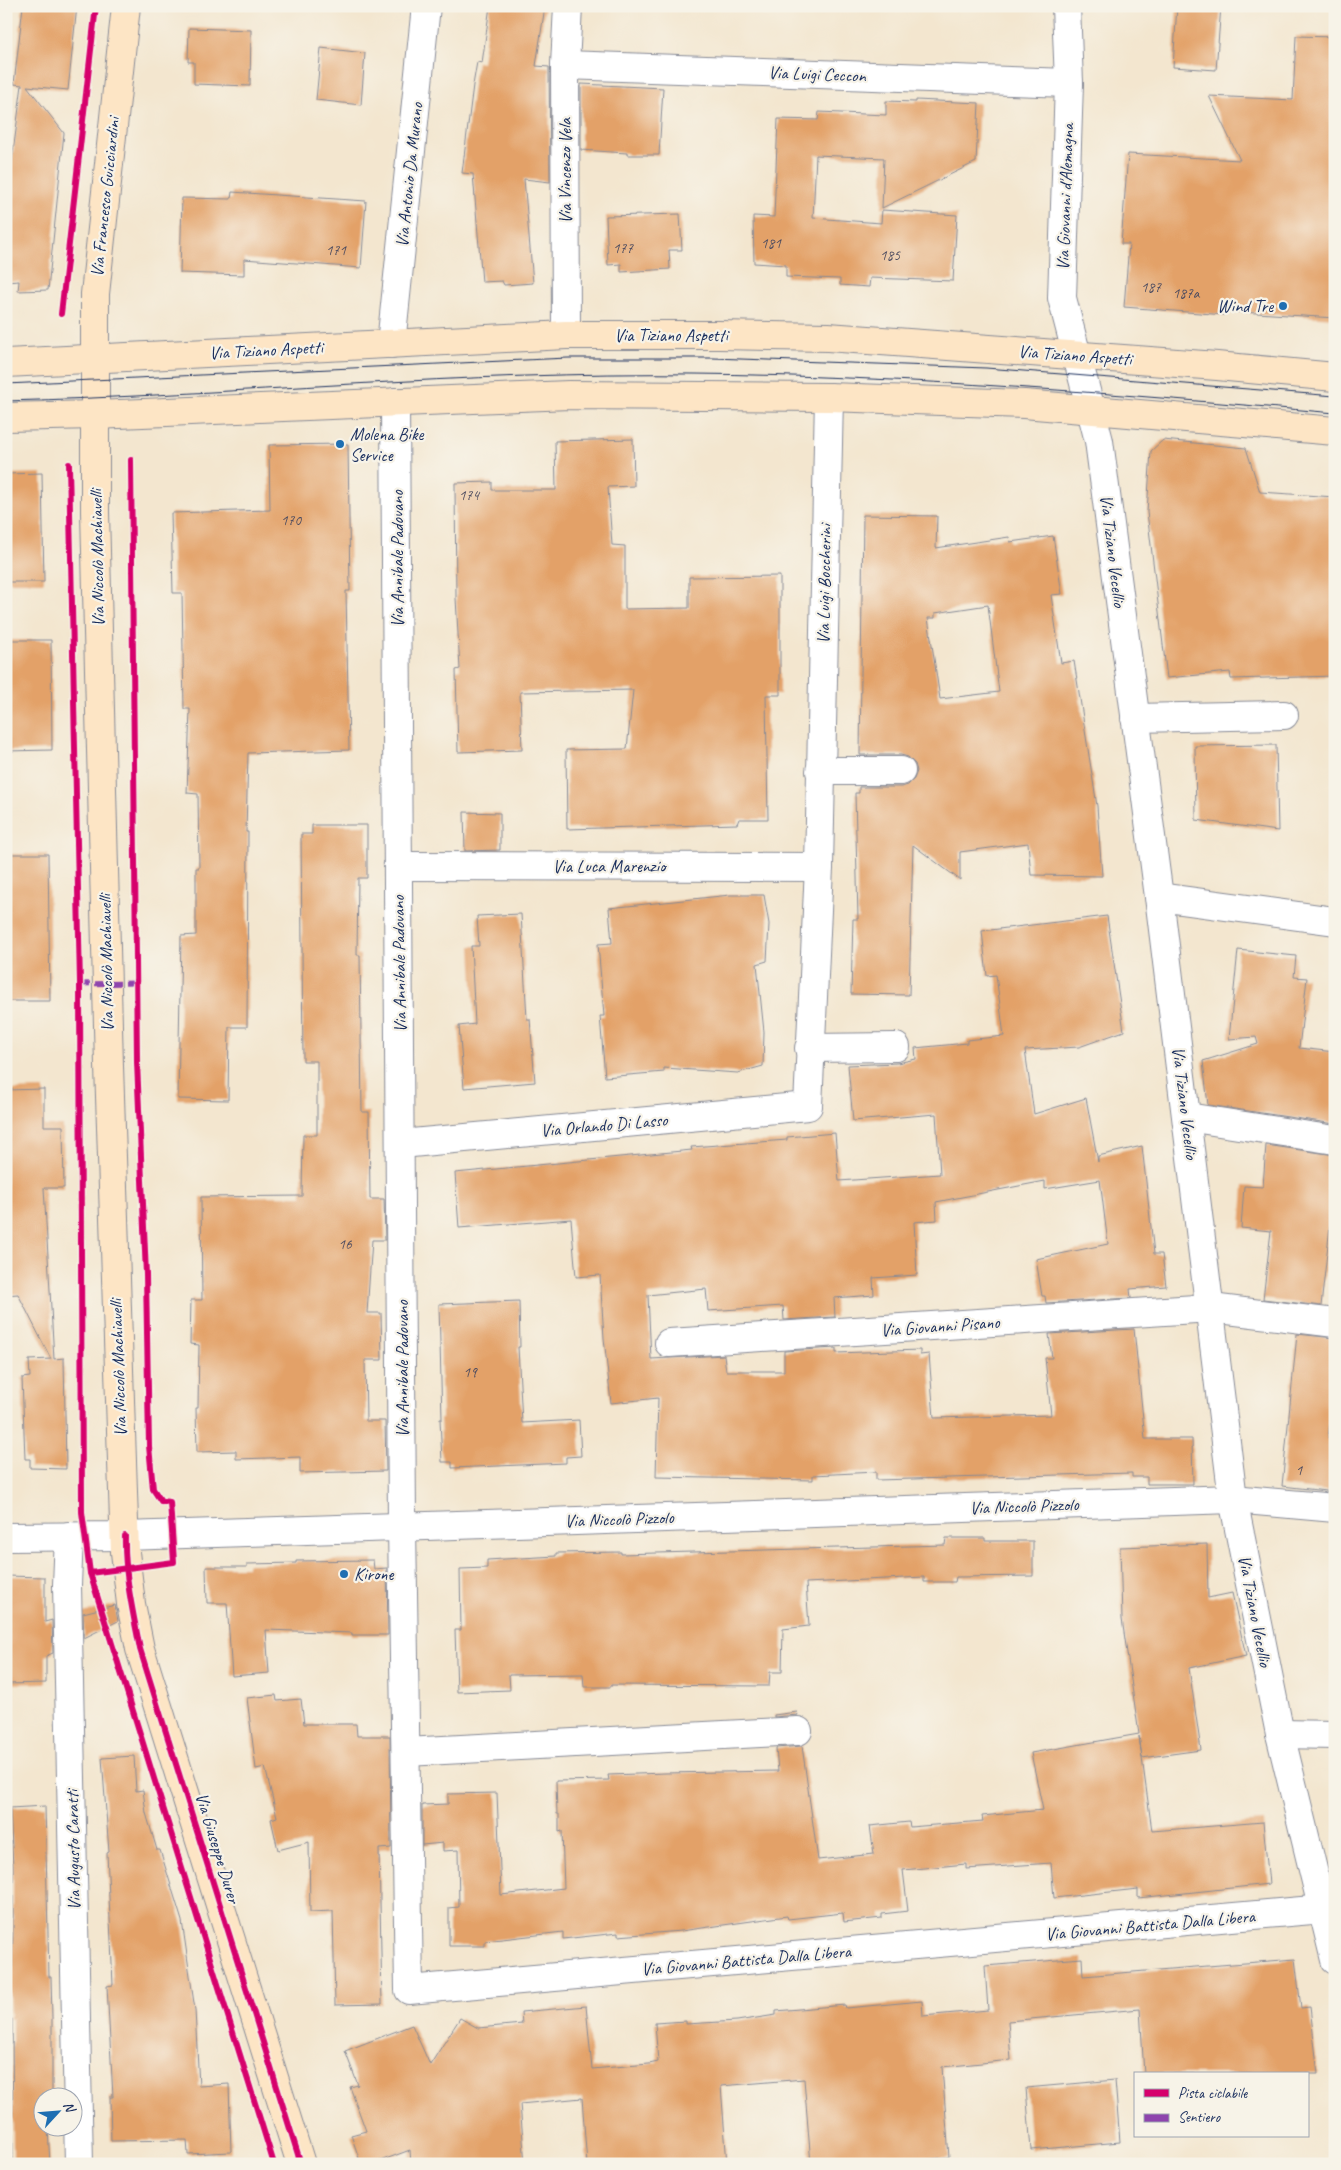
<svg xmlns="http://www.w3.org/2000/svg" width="1341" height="2170" font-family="Caveat,sans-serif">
<rect width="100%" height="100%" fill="#f7f3e8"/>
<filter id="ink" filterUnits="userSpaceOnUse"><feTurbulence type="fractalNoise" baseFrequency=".02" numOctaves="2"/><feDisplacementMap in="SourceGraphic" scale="10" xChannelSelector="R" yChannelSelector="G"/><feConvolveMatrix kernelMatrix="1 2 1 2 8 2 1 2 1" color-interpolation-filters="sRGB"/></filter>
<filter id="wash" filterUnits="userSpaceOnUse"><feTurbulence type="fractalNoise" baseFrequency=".0096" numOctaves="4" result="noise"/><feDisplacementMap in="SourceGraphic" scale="20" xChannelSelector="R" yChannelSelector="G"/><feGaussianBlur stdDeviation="1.12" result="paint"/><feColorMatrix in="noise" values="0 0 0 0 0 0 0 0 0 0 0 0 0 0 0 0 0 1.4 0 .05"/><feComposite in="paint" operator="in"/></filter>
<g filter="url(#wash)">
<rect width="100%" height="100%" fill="#f3e6cf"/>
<g id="blocks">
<g fill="#e3a167" fill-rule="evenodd">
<path d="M23,6H77L68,90L27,86L64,133L48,290L18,291L19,281L6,282V205L22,85L14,84Z"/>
<path d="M490,6H545L536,66L549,67L550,182L524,179L533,283L504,285L502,281L482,282L473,174L462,173L473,85L477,62L482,63Z"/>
<path d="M1177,6H1221L1216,70L1173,67Z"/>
<path d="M189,28L251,30L250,86L194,84V62H188Z"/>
<path d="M1296,36L1335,37V318L1225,311V315L1124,307L1129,244H1121L1128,154L1240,160L1209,96L1293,100Z"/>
<path d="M321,48L365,53L361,105L316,100Z"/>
<path d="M581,84L663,88L659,155H627V153L581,150Z"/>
<path d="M916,100L979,103L976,162L882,208L884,158L816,155L813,218L881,223L882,210L957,215L953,281L870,278L869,287L840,285V279L786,277V265L754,263L753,216L774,217L778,119L818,120L819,112L886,115V101L916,102Z"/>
<path d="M232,192L366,201L361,268L244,259V275L180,273L182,198L231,199Z"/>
<path d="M680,214L682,250H669L670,269L621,272V264L608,265L606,216Z"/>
<path d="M633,439L634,486L608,487L612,545L625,546V609L689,608V577L780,576V695H766L768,819H739L737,824L567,829L566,750L627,749L633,690L520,692L522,750L458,752L456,670L460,669L456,598L455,483L492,482V490H556L555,441Z"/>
<path d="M1163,440L1246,448L1260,492L1335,497V676L1231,679L1230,672L1167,678L1147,512L1151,451Z"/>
<path d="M348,444L350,591H346L349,750L248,753L246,832H248L247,1027H229L228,1100L178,1099L181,936L196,935V868H199L198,794L187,793L190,709H184L182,593H173L171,513L270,510L269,445Z"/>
<path d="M42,473L44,582H6V474Z"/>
<path d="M863,515L937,516L936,548L1009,537L1010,542L1053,536L1062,594L1051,595L1061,663L1074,661L1097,806L1102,876L1031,875L1028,843L960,852V880L913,845L909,995L851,994L853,919H858L855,793H859V787H901L908,785L914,779L917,771L915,764L908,757L901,755H860ZM988,605L999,692L940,699L928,618H935V613Z"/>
<path d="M6,640H51L52,750L6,751Z"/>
<path d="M1276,745L1278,831L1196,820L1195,746Z"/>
<path d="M464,812L500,813V850L465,851Z"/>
<path d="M312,825H367V878H358L357,955H360L362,1112H369L370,1199H384L385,1240H372L367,1313H381L382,1360H365L366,1421H385L386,1471L300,1473V1457L236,1459V1451L197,1452L196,1408H198L199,1345L190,1344L191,1300H202L201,1197L302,1196L303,1135H317V1061H303L301,834H312Z"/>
<path d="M6,854H48L50,1001H6Z"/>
<path d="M730,895H764L769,924L767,961L757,964L764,1032L763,1066L738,1073L664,1068V1072L605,1077L600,1016H604L598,944L612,943L609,908Z"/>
<path d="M521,914L527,1019H530L535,1082L464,1088L459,1026L475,1024L471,946H479L477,916Z"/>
<path d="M1107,916L1124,1031L1079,1047L1025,1050L1034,1114L1086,1098L1098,1162V1156L1142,1146L1154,1254H1162L1166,1286L1130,1289L1131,1298L1046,1303L1045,1296H1042L1036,1259L1108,1244L1100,1180L1045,1189V1181L936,1202L937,1220L914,1222L917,1275L873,1278L874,1295L834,1298L835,1317L784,1320L783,1306L708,1311L706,1289L648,1295L651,1359L724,1355L726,1371H784V1351L836,1348V1353L920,1350V1355L929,1354L934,1418L1051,1415L1045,1358H1052L1049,1334L1134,1329L1145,1439H1192L1193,1484H1147V1477H1132V1473L876,1480V1472L813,1475V1480L656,1477L658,1398L611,1403L604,1338L600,1275L576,1277L571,1219L459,1228L455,1173L692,1150L691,1147L787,1140V1137L835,1133L839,1181L940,1174L936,1114L853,1121L848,1065L897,1063L916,1059L915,1048L967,1043V1040L1004,1036L996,975L987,976L982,931Z"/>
<path d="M1238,950L1296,956L1294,977L1307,978L1299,1048L1335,1052V1124L1208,1105L1203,1061L1258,1044L1256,1037L1229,1039Z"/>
<path d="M44,1089V1126H63L64,1188H44L54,1359L64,1358L66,1469L30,1468V1459H25L22,1378L30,1377L29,1360L51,1359L18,1294L6,1295V1090Z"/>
<path d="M1266,1145L1335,1155V1226H1330L1321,1306L1263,1299L1271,1231L1241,1228L1244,1186L1263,1187Z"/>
<path d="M519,1301L520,1347H518L522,1423L579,1420L581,1456L566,1457V1463L452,1468V1462H442L440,1419H442L439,1304Z"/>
<path d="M1297,1334L1335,1338V1382L1328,1438L1335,1439V1492L1282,1486Z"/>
<path d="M946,1538H985V1541H1033V1576L956,1577L955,1582H924V1577L806,1583L809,1626L783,1629L782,1672H770L769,1686L611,1685V1687H584L583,1674L509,1675L510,1690L457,1692L455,1630H461L460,1569L487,1568V1560L556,1556V1553L621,1552V1554L945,1545Z"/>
<path d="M1207,1544L1208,1598L1232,1593L1246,1656L1189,1668L1201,1750L1142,1758L1139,1736L1152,1831L1263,1822L1269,1884L1138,1898V1889L1054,1898L1051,1863L966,1869V1864L903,1870L908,1911L882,1914V1918L844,1922L843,1913L788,1919L787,1916L681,1931L618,1936V1933L563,1939V1932L485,1941V1946H449V1908L459,1907L458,1850L443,1851V1843L422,1845V1805L448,1804V1794L497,1793L501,1895L564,1888L562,1831L559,1832V1814H557L556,1781L609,1780L608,1775L665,1773L778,1771L776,1748L802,1746L818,1860L874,1854L870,1826L909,1822L910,1827L983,1821L982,1816L1043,1810L1031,1753L1139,1734L1122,1619L1120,1547Z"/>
<path d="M373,1560L374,1569L387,1568L388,1635H352V1633L266,1630L269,1673L232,1676L227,1603H207L206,1567H247V1564L296,1563V1561Z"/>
<path d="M6,1576L45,1577V1622L52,1620L53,1653L46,1656V1683L6,1684Z"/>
<path d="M115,1605L118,1621L84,1638L83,1613Z"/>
<path d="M276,1695L277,1701L301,1699L304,1724H356L357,1736H390L391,1848L379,1849L382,2004L335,2005L333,1911L310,1912L309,1842L278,1850L271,1819L277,1817L265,1767L256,1769L247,1698Z"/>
<path d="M797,1712L798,1715L774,1717V1715Z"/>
<path d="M134,1756L136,1791L143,1790L146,1813L157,1850H160L182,1921L195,2010L199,2086L229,2084L231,2152L188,2154L187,2140L111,2141L110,2097H113L107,1986L113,1985L107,1853L109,1852L102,1758Z"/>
<path d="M45,1806L49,1977H51L52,2018V2098H42V2128H48L50,2164H13L12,2019H10L8,1968H12L13,1928V1867L10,1808Z"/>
<path d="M1082,1958L1083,1976L1295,1959L1301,2008L1310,2007L1318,2074H1144L1140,2009L1008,2021L1011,2060L942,2067L949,2157L891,2164H811L804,2079L721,2086L727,2164H587L582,2098L520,2104L525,2164H411L410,2150L372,2164H361L351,2135L366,2131L350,2087L358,2085L345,2051L412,2025L430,2065L460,2018L478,2028L522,2024L521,2012L586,2006L592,2069L649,2064L658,2062L655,2023L686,2021V2024L737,2021L776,2015V2011L845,2005L846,2008L922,2001L923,2016L988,2010L985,1966Z"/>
<path d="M1115,2080L1120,2142L1031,2150L1026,2088Z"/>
</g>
</g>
</g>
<g filter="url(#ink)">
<use href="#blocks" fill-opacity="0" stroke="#878a96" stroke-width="1"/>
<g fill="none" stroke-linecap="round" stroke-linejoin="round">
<g stroke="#878a96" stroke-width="30">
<g id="street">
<path d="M1066,6L1069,83L1062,298L1099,441L1159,897L1233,1499L1280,1734L1335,1960"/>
<path d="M565,65L1069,83"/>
<path d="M566,335L565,65L568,6"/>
<path d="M391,344L426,6"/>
<path d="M395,402L402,1526L409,1990L1335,1908"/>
<path d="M1135,718L1284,715"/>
<path d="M820,771H901"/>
<path d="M398,866L819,867"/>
<path d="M1159,897L1335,921"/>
<path d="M809,1048L896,1047"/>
<path d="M1187,1117L1335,1140"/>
<path d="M401,1144L808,1106L819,867L829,397"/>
<path d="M669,1343L1211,1308L1335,1323"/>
<path d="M69,1536L67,1585L79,2164"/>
<path d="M6,1537L125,1536L1233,1499L1335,1508"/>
<path d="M1280,1734L1335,1735"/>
<path d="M406,1752L798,1731"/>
</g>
</g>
<g stroke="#878a96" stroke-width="30">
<g id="secondary">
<path d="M126,6L95,294V512L109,1066L125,1552L131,1604L140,1649L301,2164"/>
<path d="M6,363L566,335H719L828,337L1217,366L1335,377"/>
<path d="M6,417L95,415L569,395L829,397L1024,404L1335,431"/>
</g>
</g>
<use href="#street" stroke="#fff" stroke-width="28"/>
<use href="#secondary" stroke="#fde5c5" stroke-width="28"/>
<g stroke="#1b2f5e" stroke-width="1">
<path d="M6,384L568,358H713L986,368L1335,396"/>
<path d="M6,401C236,395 465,371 694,374C908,376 1122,394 1335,413"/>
</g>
<path stroke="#8e44ad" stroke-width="5" stroke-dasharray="10 5" stroke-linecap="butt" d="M80,984L138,983"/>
<g stroke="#f7f3e8" stroke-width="9">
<g id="cycleway">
<path d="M61,314L96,6"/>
<path d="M69,464L80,984L82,1512L90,1573L274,2164"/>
<path d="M125,1536C124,1574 133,1612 140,1649L301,2164"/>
<path d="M90,1573L174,1562L170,1502L161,1501L153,1489L149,1446L146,1275L137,1062L131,460"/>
</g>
</g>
<use href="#cycleway" stroke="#d6006c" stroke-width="6"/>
</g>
</g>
<g fill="#1f6fb2" stroke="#f7f3e8" stroke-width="2">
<circle cx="1283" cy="306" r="5"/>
<circle cx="340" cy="444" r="5"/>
<circle cx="344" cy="1574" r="5"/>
</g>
<g text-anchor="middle" stroke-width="4.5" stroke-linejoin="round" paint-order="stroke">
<g font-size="15" fill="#4d4c60">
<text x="771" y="248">181</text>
<text x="623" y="253">177</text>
<text x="336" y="255">171</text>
<text x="890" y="260">185</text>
<text x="1151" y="292">187</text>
<text x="1186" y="298">187a</text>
<text x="469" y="500">174</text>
<text x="291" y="525">170</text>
<text x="345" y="1249">16</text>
<text x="470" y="1377">19</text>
<text x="1299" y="1475">1</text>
</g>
<g font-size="18" fill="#1b2f5e" stroke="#f7f3e8">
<text transform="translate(817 74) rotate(2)" y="6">Via Luigi Ceccon</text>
<text transform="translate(565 171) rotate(-90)" y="6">Via Vincenzo Vela</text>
<text transform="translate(409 175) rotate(-84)" y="6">Via Antonio Da Murano</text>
<text transform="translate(105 197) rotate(-84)" y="6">Via Francesco Guicciardini</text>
<text transform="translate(1065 197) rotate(-88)" y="6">Via Giovanni d'Alemagna</text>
<text x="671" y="341">Via Tiziano Aspetti</text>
<text transform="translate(266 350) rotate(-3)" y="6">Via Tiziano Aspetti</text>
<text transform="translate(1075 355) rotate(4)" y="6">Via Tiziano Aspetti</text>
<text transform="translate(1113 551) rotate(83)" y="6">Via Tiziano Vecellio</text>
<text transform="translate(97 558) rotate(-91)" y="6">Via Niccolò Machiavelli</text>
<text transform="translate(397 559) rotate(-90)" y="6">Via Annibale Padovano</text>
<text transform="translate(824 584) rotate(-89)" y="6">Via Luigi Boccherini</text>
<text x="609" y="872">Via Luca Marenzio</text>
<text transform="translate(106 963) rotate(-91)" y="6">Via Niccolò Machiavelli</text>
<text transform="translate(399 964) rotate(-91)" y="6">Via Annibale Padovano</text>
<text transform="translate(1185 1103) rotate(83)" y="6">Via Tiziano Vecellio</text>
<text transform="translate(604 1125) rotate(-5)" y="6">Via Orlando Di Lasso</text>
<text transform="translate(940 1326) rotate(-4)" y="6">Via Giovanni Pisano</text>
<text transform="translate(118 1368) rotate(-92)" y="6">Via Niccolò Machiavelli</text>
<text transform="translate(402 1369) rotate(-90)" y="6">Via Annibale Padovano</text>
<text transform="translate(1024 1506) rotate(-2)" y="6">Via Niccolò Pizzolo</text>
<text transform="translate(619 1519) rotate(-2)" y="6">Via Niccolò Pizzolo</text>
<text transform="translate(1255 1611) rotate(79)" y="6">Via Tiziano Vecellio</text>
<text transform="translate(218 1848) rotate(73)" y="6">Via Giuseppe Durer</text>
<text transform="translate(73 1850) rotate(-91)" y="6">Via Augusto Caratti</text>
<text transform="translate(1150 1925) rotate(-5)" y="6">Via Giovanni Battista Dalla Libera</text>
<text transform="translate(746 1960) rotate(-5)" y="6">Via Giovanni Battista Dalla Libera</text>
</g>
<g font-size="18" fill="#1b2f5e" stroke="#f7f3e8" text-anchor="start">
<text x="1273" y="312" text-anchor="end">Wind Tre</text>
<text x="350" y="440">Molena Bike<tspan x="350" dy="21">Service</tspan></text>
<text x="354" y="1580">Kirone</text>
</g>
</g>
<rect width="1341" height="2170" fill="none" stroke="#f7f3e8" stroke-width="25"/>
<rect x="1134" y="2072" width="175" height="65" fill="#f7f3e8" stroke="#9fa5b1"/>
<rect x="1144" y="2089" width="25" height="8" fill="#d6006c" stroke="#9fa5b1"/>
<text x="1178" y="2098" font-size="15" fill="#1b2f5e">Pista ciclabile</text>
<rect x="1144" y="2114" width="25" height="8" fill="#8e44ad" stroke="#9fa5b1"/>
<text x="1178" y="2122" font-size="15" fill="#1b2f5e">Sentiero</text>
<g transform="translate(58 2112) rotate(64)"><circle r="24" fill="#f7f3e8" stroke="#9fa5b1"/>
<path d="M0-4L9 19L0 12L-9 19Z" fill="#1f6fb2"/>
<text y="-8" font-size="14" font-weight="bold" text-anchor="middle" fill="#1b2f5e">N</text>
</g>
</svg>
